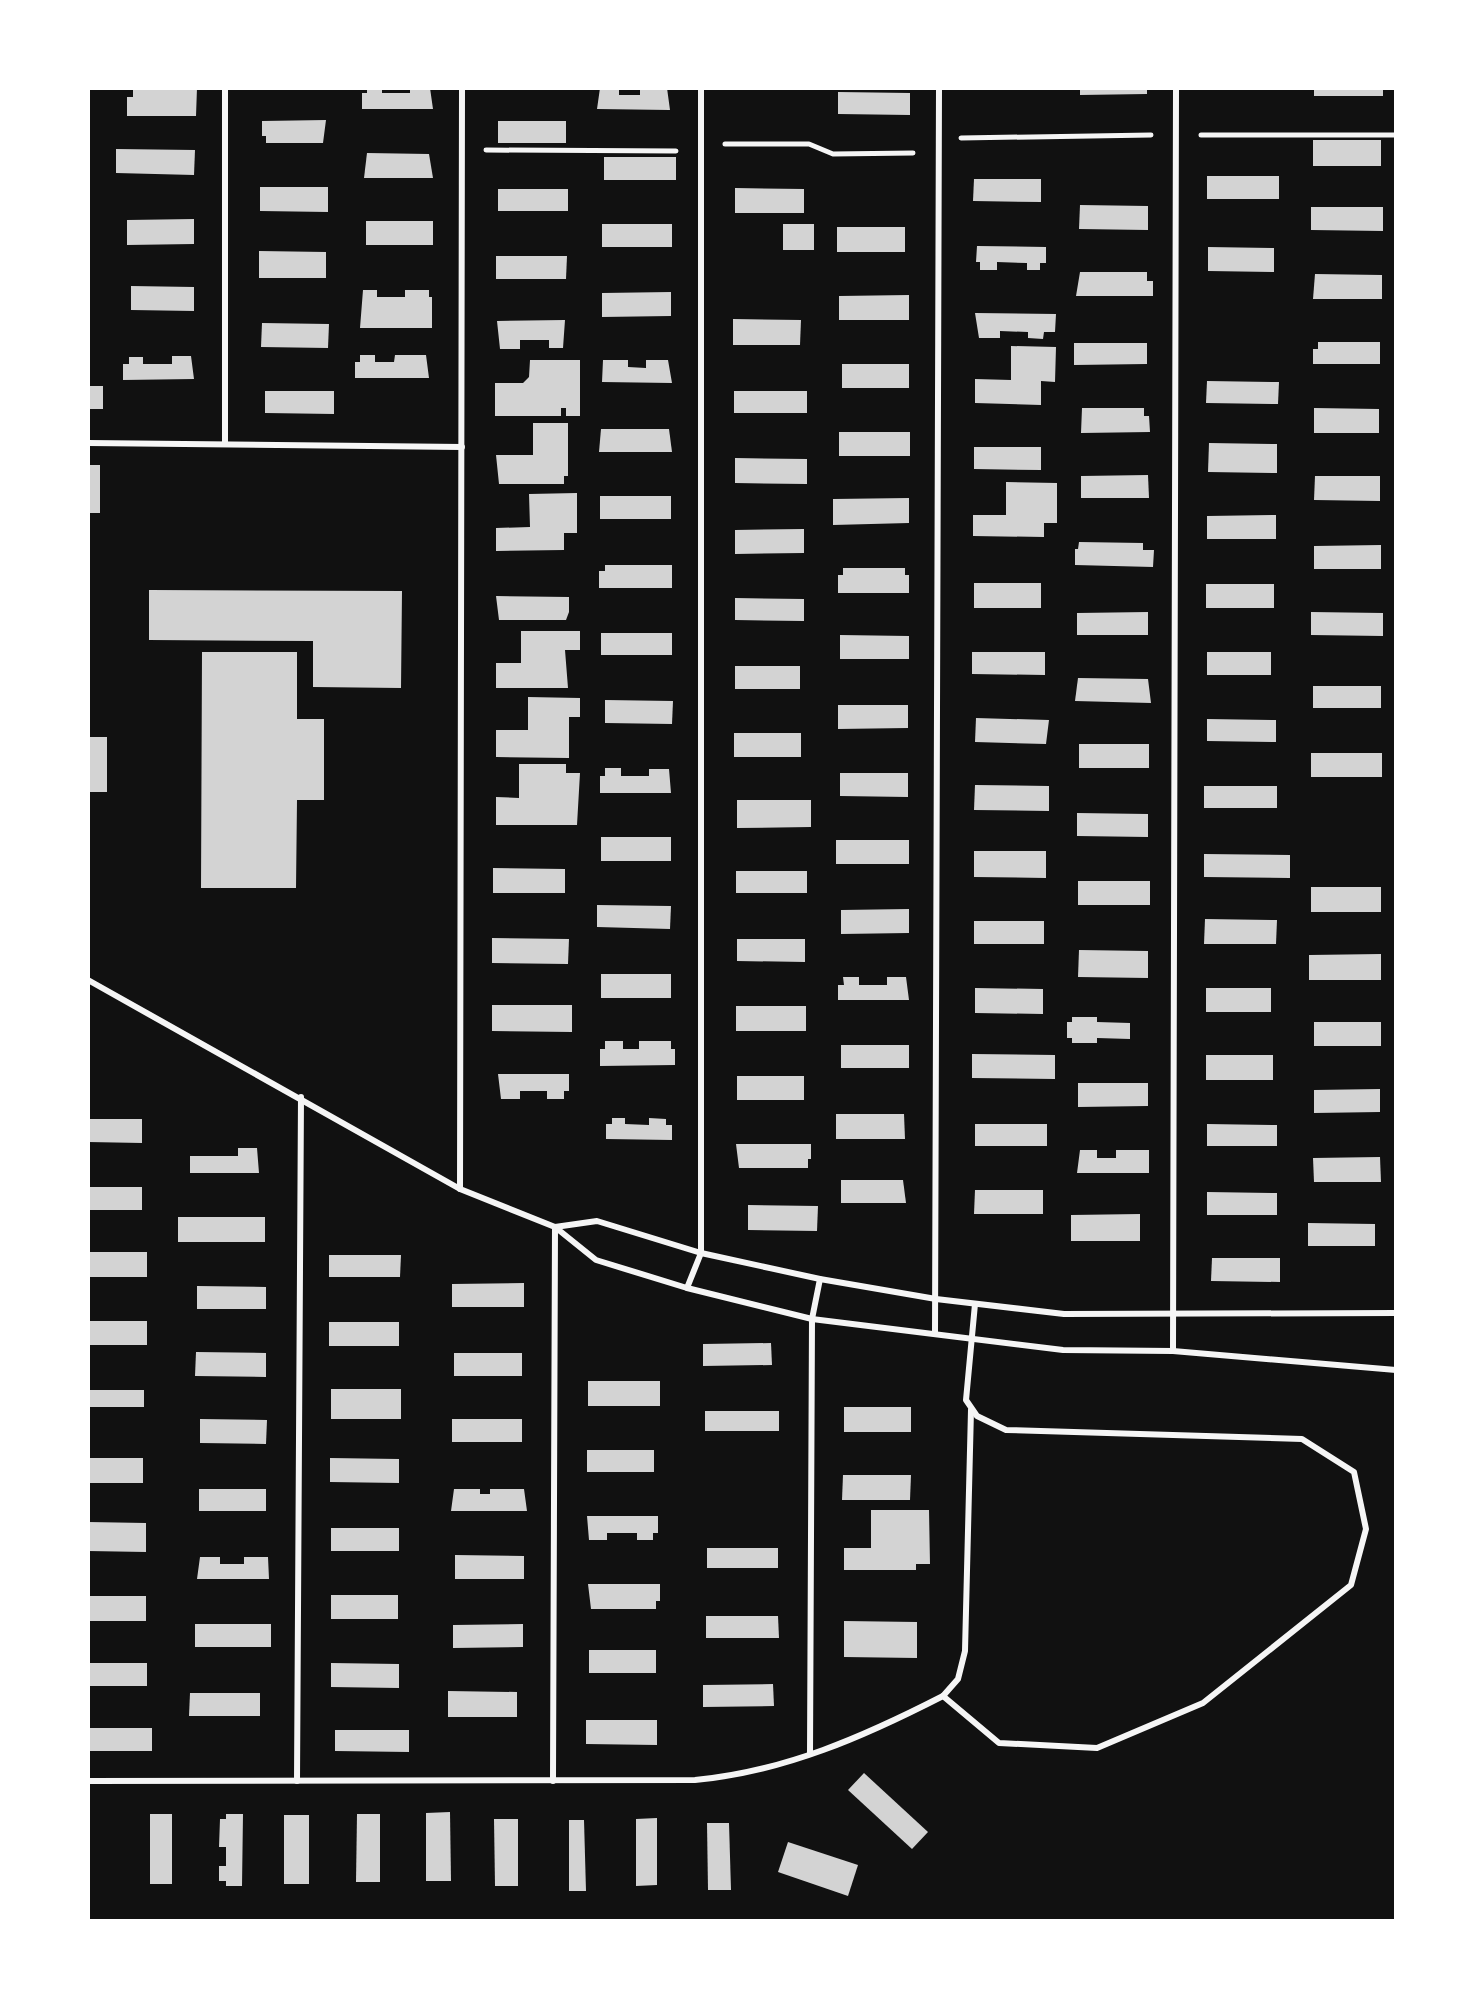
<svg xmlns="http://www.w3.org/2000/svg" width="1484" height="2009" font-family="Ubuntu,sans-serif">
<rect width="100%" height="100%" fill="#111"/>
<g fill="#d3d3d3">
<path d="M133,88H197L196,116H127V97H133Z"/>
<path d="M367,88H382V93H410V88H430L433,109H362V93H367Z"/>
<path d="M600,88H619V95H640V88H667L670,110L597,109Z"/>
<path d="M1080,88H1147V94L1080,95Z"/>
<rect x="1314" y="88" width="69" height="8"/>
<path d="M838,92L910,93V115L838,114Z"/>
<path d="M326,120L323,143H266V136H262V121Z"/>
<rect x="498" y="121" width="68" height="22"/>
<rect x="1313" y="140" width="68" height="26"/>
<path d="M116,149L195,150L194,175L116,173Z"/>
<path d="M367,153L429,154L433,178H364Z"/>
<rect x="604" y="157" width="72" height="23"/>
<rect x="1207" y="176" width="72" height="23"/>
<path d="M974,179H1041V202L973,201Z"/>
<path d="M260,187H328V212L260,211Z"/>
<path d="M735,188L804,189V213H735Z"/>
<rect x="498" y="189" width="70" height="22"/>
<path d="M1080,205L1148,206V230L1079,229Z"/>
<path d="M1311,207H1383V231L1311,230Z"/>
<path d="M194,219V244L127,245V220Z"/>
<rect x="366" y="221" width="67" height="24"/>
<rect x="602" y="224" width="70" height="23"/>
<rect x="783" y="224" width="31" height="26"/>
<rect x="837" y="227" width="68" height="25"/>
<path d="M977,246L1046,247V263H1040V270H1027V263L997,262V270H980V262H976Z"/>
<path d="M1208,247L1274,248V272L1208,271Z"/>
<path d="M259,251L326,252V278H259Z"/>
<path d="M496,256H567L566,279H496Z"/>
<path d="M1080,272H1147V281H1153V296H1076Z"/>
<path d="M1315,274L1382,275V299H1313Z"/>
<path d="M131,286L194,287V311L131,310Z"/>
<path d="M363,290H377V297H405V290H429V297H432V328H360Z"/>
<path d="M671,292V316L602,317V293Z"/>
<path d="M909,295V320H839V296Z"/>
<path d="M975,313L1056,314L1055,332H1044L1043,339L1028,338V332L1000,331V338H979Z"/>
<path d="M733,319L801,320L800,345H733Z"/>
<path d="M565,320L563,348H549V340H520V349H500L497,321Z"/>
<path d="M262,323L329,324L328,348L261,347Z"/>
<path d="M1318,342H1380V364H1313V349H1318Z"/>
<path d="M1074,343H1147V364L1074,365Z"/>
<path d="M1011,346L1056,347L1055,382L1041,381V405L975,403V379L1011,380Z"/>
<path d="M360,355H375V362H394L395,355H426L429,378H355V362H360Z"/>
<path d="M172,356H191L194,379L123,380V364H129V357H143V364H172Z"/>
<path d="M530,360H580V416H566V408H561V416H495V383H523L529,377Z"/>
<path d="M603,360H628V367L646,368V360H668L672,383L602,382Z"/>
<rect x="842" y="364" width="67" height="24"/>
<path d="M1207,381L1279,382L1278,404L1206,403Z"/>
<rect x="88" y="386" width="15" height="23"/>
<path d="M265,391H334V414L265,413Z"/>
<rect x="734" y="391" width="73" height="22"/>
<path d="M1082,408H1144V416H1149L1150,432L1081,433Z"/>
<path d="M1314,408L1379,409V433H1314Z"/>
<path d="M533,423H568V476H564V484H499L496,455H533Z"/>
<path d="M601,429H669L672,452H599Z"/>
<rect x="839" y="432" width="71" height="24"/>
<path d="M1209,443L1277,444V473L1208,472Z"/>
<path d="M974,447H1041V470L974,469Z"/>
<path d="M735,458L807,459V484L735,483Z"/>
<rect x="88" y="465" width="12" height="48"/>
<path d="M1148,475L1149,498H1081V476Z"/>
<path d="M1315,476H1380V501L1314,500Z"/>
<path d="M1006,482L1057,483V523H1044V537L973,536V515H1006Z"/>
<path d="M577,493V533H564V550L496,551V528L530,527L529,494Z"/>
<rect x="600" y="496" width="71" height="23"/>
<path d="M909,498V523L833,525V499Z"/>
<path d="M1276,515V539H1207V516Z"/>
<path d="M804,529V553L735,554V530Z"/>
<path d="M1079,542L1143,543V550H1154L1153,567L1075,565V549H1078Z"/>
<path d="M1381,545V569H1314V546Z"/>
<path d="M605,565H672V588H599V571H605Z"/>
<path d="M843,568H905V575H909V593H838V575H843Z"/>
<rect x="974" y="583" width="67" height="25"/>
<rect x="1206" y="584" width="68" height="24"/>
<path d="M149,590L402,591L401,688L313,687V641L149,640Z"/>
<path d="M496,596L569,597V612L566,620H499Z"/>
<path d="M735,598L804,599V621L735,620Z"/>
<path d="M1148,612V635H1077V613Z"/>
<path d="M1311,612L1383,613V636L1311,635Z"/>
<path d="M521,631H580V650H565L568,688H496V663H521Z"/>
<rect x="601" y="633" width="71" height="22"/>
<path d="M840,635L909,636V659H840Z"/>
<path d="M202,652H297V719H324V800H297L296,888H201Z"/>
<path d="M972,652H1045V675L972,674Z"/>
<rect x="1207" y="652" width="64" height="23"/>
<rect x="735" y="666" width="65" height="23"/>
<path d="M1078,678L1148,679L1151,703L1075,701Z"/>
<rect x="1313" y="686" width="68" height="22"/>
<path d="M528,697L580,698V717H569V758L496,757V730H528Z"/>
<path d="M605,700L673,701L672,724L605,723Z"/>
<path d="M838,705H908V728L838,729Z"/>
<path d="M976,718L1049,720L1046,744L975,742Z"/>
<path d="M1207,719L1276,720V742L1207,741Z"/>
<rect x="734" y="733" width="67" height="24"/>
<rect x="88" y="737" width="19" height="55"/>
<rect x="1079" y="744" width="70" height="24"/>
<rect x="1311" y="753" width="71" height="24"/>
<path d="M519,764H566V773H580L577,825H496V797L519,798Z"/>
<path d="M605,768H621V776H649V769H669L671,793H600V776H605Z"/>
<path d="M840,773H908V797L840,796Z"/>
<path d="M975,785L1049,786V811L974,810Z"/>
<rect x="1204" y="786" width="73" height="22"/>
<path d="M737,800H811V827L737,828Z"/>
<path d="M1077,813L1148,814V837L1077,836Z"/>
<rect x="601" y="837" width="70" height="24"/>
<rect x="836" y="840" width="73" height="24"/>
<path d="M974,851H1046V878L974,877Z"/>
<path d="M1204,854L1290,855V878L1204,877Z"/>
<path d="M493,868L565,869V893H493Z"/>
<rect x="736" y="871" width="71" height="22"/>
<rect x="1078" y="881" width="72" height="24"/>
<rect x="1311" y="887" width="70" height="25"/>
<path d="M597,905L671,906L670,929L597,927Z"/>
<path d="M909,909V933L841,934V910Z"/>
<path d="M1205,919L1277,920L1276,944H1204Z"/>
<rect x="974" y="921" width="70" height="23"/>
<path d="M492,938L569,939L568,964L492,963Z"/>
<path d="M737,939H805V962L737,961Z"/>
<path d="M1079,950L1148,951V978L1078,977Z"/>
<path d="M1381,954V980H1309V955Z"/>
<rect x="601" y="974" width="70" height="24"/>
<path d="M843,977H859V985H887V977H906L909,1000H838V985H844Z"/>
<path d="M975,988L1043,989V1014L975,1013Z"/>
<rect x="1206" y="988" width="65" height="24"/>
<path d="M492,1005H572V1032L492,1031Z"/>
<rect x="736" y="1006" width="70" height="25"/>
<path d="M1072,1017H1097V1022L1130,1023V1039L1097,1038V1043H1072V1038H1067V1022H1072Z"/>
<rect x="1314" y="1022" width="67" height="24"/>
<path d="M605,1041H623V1049H639V1041H671V1049H675V1065L600,1066V1049H605Z"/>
<rect x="841" y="1045" width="68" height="23"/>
<path d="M972,1054L1055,1055V1079L972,1078Z"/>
<rect x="1206" y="1055" width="67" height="25"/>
<path d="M498,1074H569V1091H564V1099H547V1091H520V1099H501Z"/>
<rect x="737" y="1076" width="67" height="24"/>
<path d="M1078,1083H1148V1106L1078,1107Z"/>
<path d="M1380,1089V1112L1314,1113V1090Z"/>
<path d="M836,1114H904L905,1139H836Z"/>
<path d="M612,1118H625V1124L649,1125V1118L666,1119V1125H672V1140L606,1139V1124H612Z"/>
<path d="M88,1119H142V1143L88,1142Z"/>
<rect x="975" y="1124" width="72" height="22"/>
<path d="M1207,1124L1277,1125V1146H1207Z"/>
<path d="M736,1144H811V1159H808V1168H739Z"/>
<path d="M238,1148H257L259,1173H190V1156H238Z"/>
<path d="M1080,1150H1097V1158H1116V1150H1149V1173H1077Z"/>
<path d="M1380,1157L1381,1182H1314L1313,1158Z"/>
<path d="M841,1180H903L906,1203H841Z"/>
<rect x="88" y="1187" width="54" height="23"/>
<path d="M975,1190H1043V1214H974Z"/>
<path d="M1207,1192L1277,1193V1215H1207Z"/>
<path d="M748,1205L818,1206L817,1231L748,1230Z"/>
<path d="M1140,1214V1241H1071V1215Z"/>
<rect x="178" y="1217" width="87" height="25"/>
<path d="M1308,1223L1375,1224V1246H1308Z"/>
<rect x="88" y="1252" width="59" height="25"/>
<path d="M329,1255H401L400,1277H329Z"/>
<path d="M1212,1258H1280V1282L1211,1281Z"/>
<path d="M524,1283V1307H452V1284Z"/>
<path d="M197,1286L266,1287V1309H197Z"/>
<rect x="88" y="1321" width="59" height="24"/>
<rect x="329" y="1322" width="70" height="24"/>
<path d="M771,1343L772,1365L703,1366V1344Z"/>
<path d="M196,1352L266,1353V1377L195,1376Z"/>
<rect x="454" y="1353" width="68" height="23"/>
<rect x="588" y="1381" width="72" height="25"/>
<rect x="331" y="1389" width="70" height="30"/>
<rect x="88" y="1390" width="56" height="17"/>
<rect x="844" y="1407" width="67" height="25"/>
<rect x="705" y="1411" width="74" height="20"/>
<path d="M200,1419L267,1420L266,1444L200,1443Z"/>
<rect x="452" y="1419" width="70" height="23"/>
<rect x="587" y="1450" width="67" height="22"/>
<rect x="88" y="1458" width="55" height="25"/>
<path d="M330,1458L399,1459V1483L330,1482Z"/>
<path d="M843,1475H911L910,1500H842Z"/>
<rect x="199" y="1489" width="67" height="22"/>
<path d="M454,1489H480V1494H490V1489H524L527,1511H451Z"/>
<path d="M871,1510H929L930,1564H916V1570H844V1548H871Z"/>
<path d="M587,1516H658V1533H653V1540H637V1533H607V1540H589Z"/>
<path d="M88,1522L146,1523V1552L88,1551Z"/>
<rect x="331" y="1528" width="68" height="23"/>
<rect x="707" y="1548" width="71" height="20"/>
<path d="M455,1555L524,1556V1579H455Z"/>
<path d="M200,1557H220V1564H244V1557H268L269,1579H197Z"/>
<path d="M588,1584H660V1601H656V1609H591Z"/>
<rect x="331" y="1595" width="67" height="24"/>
<rect x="88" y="1596" width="58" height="25"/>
<path d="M706,1616H778L779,1638H706Z"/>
<path d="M844,1621L917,1622V1658L844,1657Z"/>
<rect x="195" y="1624" width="76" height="23"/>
<path d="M523,1624V1647L453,1648V1625Z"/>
<rect x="589" y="1650" width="67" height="23"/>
<rect x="88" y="1663" width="59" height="23"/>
<path d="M331,1663L399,1664V1688L331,1687Z"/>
<path d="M773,1684L774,1706L703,1707V1685Z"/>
<path d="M448,1691L517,1692V1717H448Z"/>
<path d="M190,1693H260V1716H189Z"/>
<path d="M586,1720H657V1745L586,1744Z"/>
<rect x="88" y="1728" width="64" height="23"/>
<path d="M335,1730H409V1752L335,1751Z"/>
<path d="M864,1773L928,1832L912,1849L848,1790Z"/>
<path d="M450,1812L451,1881H426V1813Z"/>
<rect x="150" y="1814" width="22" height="70"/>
<path d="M226,1814H243L242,1886H226V1881H219V1866H226V1847H219L220,1819H226Z"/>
<path d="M357,1814H380V1882H356Z"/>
<rect x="284" y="1815" width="25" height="69"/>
<path d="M657,1818V1885L636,1886V1819Z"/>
<path d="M494,1819H518V1886H495Z"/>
<path d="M569,1820H584L586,1891H569Z"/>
<path d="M707,1823H729L731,1890H708Z"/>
<path d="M788,1842L858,1865L848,1896L778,1872Z"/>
</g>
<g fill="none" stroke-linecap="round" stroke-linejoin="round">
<g stroke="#f5f5f5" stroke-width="5">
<path d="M1201,135H1396"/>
<path d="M961,138L1151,135"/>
<path d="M725,144H809L833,154L913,153"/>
<path d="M486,150L676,151"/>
</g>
<g stroke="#f5f5f5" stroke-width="6">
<path d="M225,442V88"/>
<path d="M88,443L462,447"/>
<path d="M88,980L460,1189L555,1227L596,1260L687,1288L812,1319L1063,1350L1173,1351L1396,1370"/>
<path d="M460,1189L462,88"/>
<path d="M555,1227L597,1221L701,1253L820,1279L936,1299L1064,1314L1396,1313"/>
<path d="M687,1288L701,1253V88"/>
<path d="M935,1333L939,88"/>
<path d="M1173,1351L1176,88"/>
<path d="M943,1696L958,1679L965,1651L971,1410"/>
<path d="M810,1754L812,1319L820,1279"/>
<path d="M88,1781L695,1780C784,1772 865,1736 943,1696L999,1743L1097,1748L1203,1703L1351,1585L1366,1529L1354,1472L1302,1439L1006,1430L977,1416L966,1400L975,1304"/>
<path d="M297,1781L301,1097"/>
<path d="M553,1781L555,1227"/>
</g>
</g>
<rect width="1484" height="2009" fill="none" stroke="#ffffff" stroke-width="180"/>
</svg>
